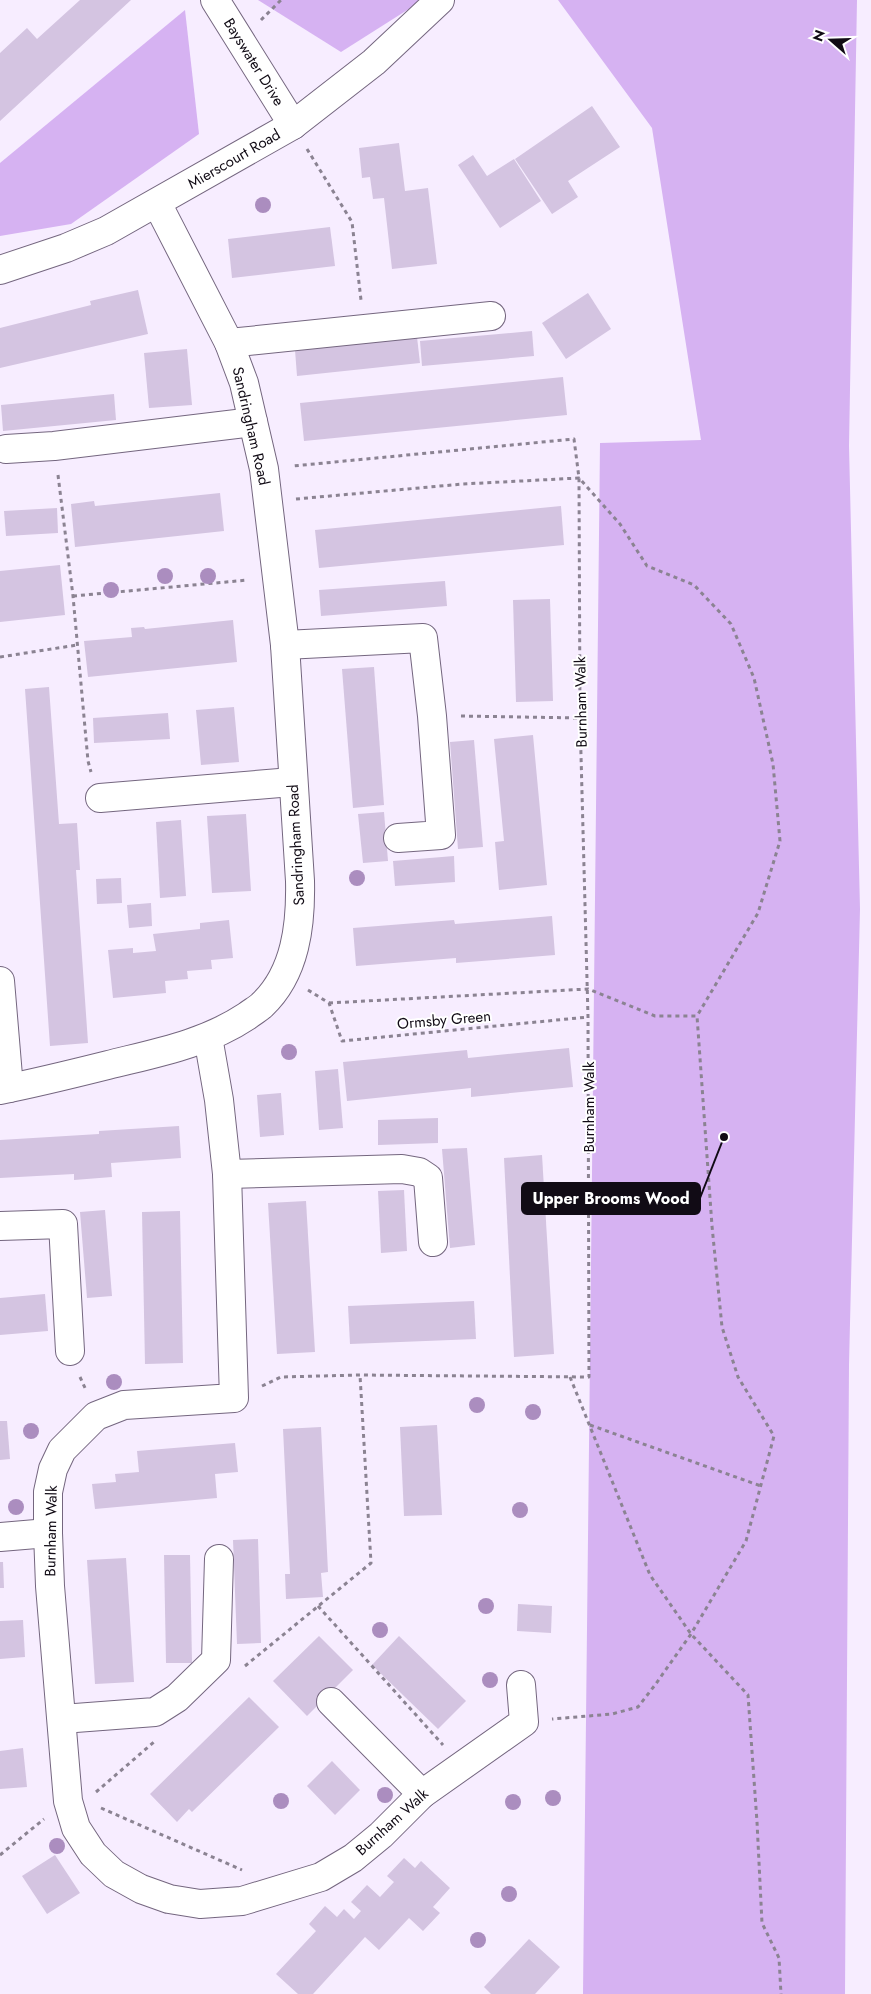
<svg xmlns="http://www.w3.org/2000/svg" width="871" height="1994" font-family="Jost,sans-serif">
<rect width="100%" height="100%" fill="#f7edff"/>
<g fill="#d6b2f2">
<path d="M258,0H423L341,52Z"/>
<path d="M558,0H857L849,446L860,909L849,1365L845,1994H583L600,443L701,440L652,128Z"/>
<path d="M185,10L199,134L71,224L0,236V163Z"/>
</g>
<g fill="#d4c4e1">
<path d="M80,0H131L0,121V53L27,28L37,39Z"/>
<path d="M592,106L620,147L568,181L578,197L552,214L515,159Z"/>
<path d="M399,143L405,191L428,188L437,264L392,269L384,198L373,199L370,177L362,178L359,148Z"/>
<path d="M473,155L487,176L514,159L541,201L500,228L458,165Z"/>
<path d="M330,227L335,266L232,278L228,239Z"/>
<path d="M138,290L148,334L0,368V328L91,305L90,301Z"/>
<path d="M588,293L611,329L566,359L542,323Z"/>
<path d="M532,331L534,356L422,366L420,341Z"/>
<path d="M417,337L420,363L297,376L295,350Z"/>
<path d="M187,349L192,405L149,408L144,353Z"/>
<path d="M563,377L567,415L304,441L300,403Z"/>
<path d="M114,394L116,420L3,431L1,405Z"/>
<path d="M220,493L224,531L75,547L71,504L94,501L95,506Z"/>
<path d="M561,506L564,545L319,568L315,530Z"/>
<path d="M57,508L58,533L6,536L4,511Z"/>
<path d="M60,565L65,615L0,622V571Z"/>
<path d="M445,581L447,606L321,616L319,590Z"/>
<path d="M550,599L553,701L516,702L513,600Z"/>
<path d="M233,620L237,662L88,677L84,641L132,637L131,628L144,627L145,629Z"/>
<path d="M374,667L384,805L353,808L342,669Z"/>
<path d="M49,687L59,824L77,823L80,870H76L88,1043L50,1046L25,689Z"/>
<path d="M234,707L239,762L201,765L196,710Z"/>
<path d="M168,713L170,739L94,743L93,718Z"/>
<path d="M533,735L547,885L499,890L495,842L504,841L494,739Z"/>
<path d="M474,740L483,847L458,849L450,742Z"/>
<path d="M384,812L388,861L363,863L358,814Z"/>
<path d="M246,814L251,891L212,893L207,816Z"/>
<path d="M181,820L186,896L160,898L156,822Z"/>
<path d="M454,856L455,882L395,886L393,861Z"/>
<path d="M121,878L122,903L97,904L96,879Z"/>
<path d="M151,903L152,926L129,928L127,905Z"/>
<path d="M552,916L555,955L456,963V958L356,966L353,928L454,920L455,924Z"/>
<path d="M229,920L233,958L211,960L212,969L187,971L188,979L165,981L166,993L113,998L108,950L133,948V953L156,951L153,934L200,929V923Z"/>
<path d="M569,1048L573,1087L471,1097V1088L347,1101L343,1062L467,1050L468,1058Z"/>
<path d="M338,1069L343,1128L319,1130L315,1071Z"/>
<path d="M281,1093L284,1135L260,1137L257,1095Z"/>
<path d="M438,1118V1143L378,1145V1120Z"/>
<path d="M179,1126L181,1158L111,1163L112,1177L74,1180V1174L0,1178V1140L99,1134V1131Z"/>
<path d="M467,1148L475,1245L450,1248L442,1149Z"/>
<path d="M542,1155L554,1354L514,1357L504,1158Z"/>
<path d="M404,1190L407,1251L381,1253L378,1191Z"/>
<path d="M306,1201L315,1352L277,1354L268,1203Z"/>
<path d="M105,1210L112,1296L87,1298L80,1212Z"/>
<path d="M180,1211L183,1363L145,1364L142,1212Z"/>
<path d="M45,1294L48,1331L0,1335V1298Z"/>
<path d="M474,1301L476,1339L350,1344L348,1306Z"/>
<path d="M0,1421H7L10,1459L0,1460Z"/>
<path d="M437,1425L442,1515L404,1516L400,1427Z"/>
<path d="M321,1427L328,1572L321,1573L323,1597L286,1599L285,1574H290L283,1429Z"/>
<path d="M235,1443L238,1472L215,1474L217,1498L95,1509L92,1484L116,1482L115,1474L139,1472L137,1451Z"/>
<path d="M258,1539L261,1643L237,1644L233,1540Z"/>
<path d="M164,1555H190L192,1663H166Z"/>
<path d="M126,1558L134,1682L95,1684L87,1560Z"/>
<path d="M0,1562H3L4,1588H0Z"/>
<path d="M518,1604L552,1606L551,1633L517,1631Z"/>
<path d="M23,1620L25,1657L0,1659V1621Z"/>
<path d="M319,1636L353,1670L307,1716L273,1681Z"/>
<path d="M399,1636L466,1701L438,1729L372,1665Z"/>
<path d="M249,1697L279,1727L192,1812L189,1809L177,1822L150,1794Z"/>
<path d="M23,1748L27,1787L0,1789V1751Z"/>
<path d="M332,1761L360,1790L335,1815L307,1786Z"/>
<path d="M55,1855L80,1893L47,1914L22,1876Z"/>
<path d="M404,1858L415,1868L421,1861L450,1888L433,1907L440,1913L423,1931L409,1918L379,1950L365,1937L313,1994H298L276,1974L316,1931L309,1924L325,1906L337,1917L344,1909L354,1919L361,1911L351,1902L367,1885L380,1897L394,1882L387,1876Z"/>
<path d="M529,1939L560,1967L535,1994H491L484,1987Z"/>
</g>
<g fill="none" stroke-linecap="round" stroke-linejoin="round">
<g stroke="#74667f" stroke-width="30">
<g id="minor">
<path d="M215,0L293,125"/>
<path d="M0,270L66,248L106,231L293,125L374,62L440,0"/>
<path d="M229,343L491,316"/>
<path d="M6,449L54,446L253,422"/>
<path d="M285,645L423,638L432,716L441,835L398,838"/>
<path d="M100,798L292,782"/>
<path d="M0,981L9,1088"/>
<path d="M208,1037L219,1100L227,1174L234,1398L124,1405L96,1416L62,1450L53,1469L48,1492V1533L50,1586L68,1801L76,1828L93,1854L114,1874L141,1889L169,1899L200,1904L242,1901L321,1877L353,1858L381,1835L422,1794L524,1722L521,1685"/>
<path d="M0,1090C36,1083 72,1074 108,1065C156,1053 205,1044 247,1016C252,1012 258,1009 262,1005C296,973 301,924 300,881L285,645L264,469L244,383L229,343L157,203"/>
<path d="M227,1174L402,1169L419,1172L428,1178L433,1242"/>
<path d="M0,1226L63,1224L70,1351"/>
<path d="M0,1537L48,1533"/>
<path d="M331,1702L422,1794"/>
<path d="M62,1719L155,1712L177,1698L216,1660L219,1559"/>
</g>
</g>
<g stroke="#8b8392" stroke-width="3" stroke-dasharray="4 4" stroke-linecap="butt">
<path d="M261,20L281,0"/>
<path d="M307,149L352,222L361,300"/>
<path d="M58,475L73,596L88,761L91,772"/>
<path d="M296,499L463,484L579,478L620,524L647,566L694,585L731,624L754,678L773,764L780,841L758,913L697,1016"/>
<path d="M73,596L248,580"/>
<path d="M0,657L77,645"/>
<path d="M461,716L580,718"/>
<path d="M308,990L329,1003L342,1041L588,1017"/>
<path d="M329,1003L588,989L655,1016H697L712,1226L722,1327L738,1377L774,1436L746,1541L691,1634L655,1685L638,1707L612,1714L552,1719"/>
<path d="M80,1377L86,1390"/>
<path d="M570,1377L650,1575L691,1634L748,1695L757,1822L762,1923L779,1958L781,1994"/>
<path d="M262,1386L281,1377L360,1375L589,1377L588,1017L580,718L579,478L574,439L293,466"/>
<path d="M590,1425L761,1486"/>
<path d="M318,1606L443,1745"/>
<path d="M245,1666L371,1563L360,1375"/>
<path d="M96,1792L154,1742"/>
<path d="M101,1808L242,1870"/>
<path d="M0,1855L44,1819"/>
</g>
<use href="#minor" stroke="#fff" stroke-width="28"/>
</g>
<g fill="#ab8dbf">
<circle cx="263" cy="205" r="8"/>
<circle cx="165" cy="576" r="8"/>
<circle cx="208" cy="576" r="8"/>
<circle cx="111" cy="590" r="8"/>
<circle cx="357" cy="878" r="8"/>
<circle cx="289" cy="1052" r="8"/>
<circle cx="114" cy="1382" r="8"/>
<circle cx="477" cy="1405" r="8"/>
<circle cx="533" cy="1412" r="8"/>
<circle cx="31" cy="1431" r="8"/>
<circle cx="16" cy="1507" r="8"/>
<circle cx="520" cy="1510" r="8"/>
<circle cx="486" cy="1606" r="8"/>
<circle cx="380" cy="1630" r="8"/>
<circle cx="490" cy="1680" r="8"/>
<circle cx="385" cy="1795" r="8"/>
<circle cx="553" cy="1798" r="8"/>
<circle cx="281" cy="1801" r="8"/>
<circle cx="513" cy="1802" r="8"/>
<circle cx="57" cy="1846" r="8"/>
<circle cx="509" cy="1894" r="8"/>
<circle cx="478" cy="1940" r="8"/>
</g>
<g text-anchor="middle" stroke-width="4" stroke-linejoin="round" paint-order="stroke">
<g font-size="15" fill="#110b15" stroke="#fff">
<text transform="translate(254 62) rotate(58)" y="5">Bayswater Drive</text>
<text transform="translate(234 159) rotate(-30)" y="5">Mierscourt Road</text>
<text transform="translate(251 426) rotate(77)" y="5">Sandringham Road</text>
<text transform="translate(581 702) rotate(-91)" y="5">Burnham Walk</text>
<text transform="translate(296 845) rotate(-93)" y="5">Sandringham Road</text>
<text transform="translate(444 1020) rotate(-5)" y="5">Ormsby Green</text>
<text transform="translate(589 1107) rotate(-90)" y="5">Burnham Walk</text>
<text transform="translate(51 1531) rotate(-89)" y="5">Burnham Walk</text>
<text transform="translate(392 1822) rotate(-42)" y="5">Burnham Walk</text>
</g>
</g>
<path fill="none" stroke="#110b15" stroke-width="2" d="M724 1137L700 1198"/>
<circle fill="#110b15" stroke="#fff" stroke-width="2" cx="724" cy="1137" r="5"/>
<rect fill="#110b15" stroke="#110b15" stroke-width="2" x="522" y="1183" width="178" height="31" rx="5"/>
<g font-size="16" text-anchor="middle" font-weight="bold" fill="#fff">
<text x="611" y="1204">Upper Brooms Wood</text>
</g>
<g transform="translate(831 40) rotate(290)" stroke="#ffffff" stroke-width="4" paint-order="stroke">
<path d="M0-4L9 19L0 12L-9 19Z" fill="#110b15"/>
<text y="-8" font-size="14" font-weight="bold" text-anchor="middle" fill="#110b15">N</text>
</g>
</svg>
